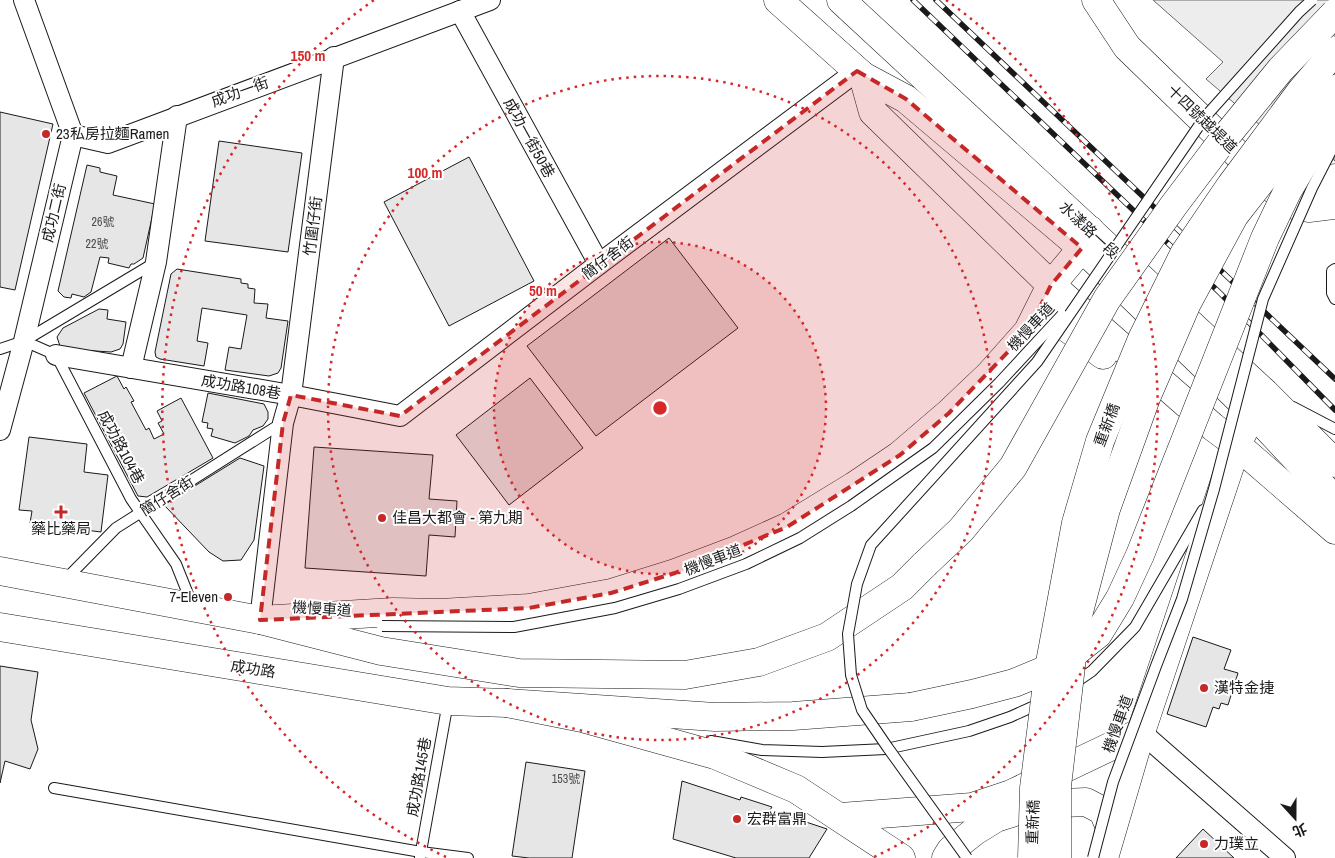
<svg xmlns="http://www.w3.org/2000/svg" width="1335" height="858" font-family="'Archivo Narrow','Noto Sans TC',sans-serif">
<rect width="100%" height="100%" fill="#fff"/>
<path fill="#ededed" stroke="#6a6a6a" d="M1153,0H1335V161L1328,155L1316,173L1206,79L1223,62Z"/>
<g fill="#e6e6e6" stroke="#1a1a1a">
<path d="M0,112L53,124L15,290L0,287Z"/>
<path d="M219,141L302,153L288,252L205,241Z"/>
<path d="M469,157L534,281L449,326L384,202Z"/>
<path d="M87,165L100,168V172L117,176L113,195L155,204L143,258L134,264H131L129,268L108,263L109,258L100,257L91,292L84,297L72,294L71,298L64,297L58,291Z"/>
<path d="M669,238L738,328L596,436L527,346Z"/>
<path d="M177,269L241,279V283L248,284V288L255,289L254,303L268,304L266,318L288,321L281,368L278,373L269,376L225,370L229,347L241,349L247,315L202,308L197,341L208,343L204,366L160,359L156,357L155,352L171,274Z"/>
<path d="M99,309L108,310L107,319L126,322L123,344L120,349L111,352L65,349L60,346L57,337L63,328Z"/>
<path d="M117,376L124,389L126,387L134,401L131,402L146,430L149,428L154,439L164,434L158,423L162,421L157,411L181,398L213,458L147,497L138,496L84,393Z"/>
<path d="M530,378L583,448L509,505L456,435Z"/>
<path d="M208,393L264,404L268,412V419L263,426L253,430L249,436L235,443L211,436L213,429L207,428L208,423L202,422Z"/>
<path d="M29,437L87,444L84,472L108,475L101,532L30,523L32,511L19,510Z"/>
<path d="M314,447L433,455L429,499L457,501L455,537L429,535L426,576L305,568Z"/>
<path d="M240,458L264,466L254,540L241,560L223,561L209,552L164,505Z"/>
<path d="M1193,637L1231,650L1224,669L1238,673L1228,705L1221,703L1219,709L1213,707L1206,727L1167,714Z"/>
<path d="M0,666L38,672L31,720L38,749L30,769L5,761L0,783Z"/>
<path d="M526,762L585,771L572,858H529L512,856Z"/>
<path d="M682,781L740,800L741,797L772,807L770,810L827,829L809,858H736L673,839Z"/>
<path d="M1203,829L1234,858H1176Z"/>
</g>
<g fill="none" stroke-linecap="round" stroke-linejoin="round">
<g stroke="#1a1a1a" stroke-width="12">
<g id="lane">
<path d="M1335,269L1332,271V293L1335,299"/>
<path d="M24,341L56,355L131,499L176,564L192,604"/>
<path d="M0,349L24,341L156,262"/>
<path d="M1293,407L1335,429"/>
<path d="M64,581L116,528L282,423"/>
<path d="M1073,684L1092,671L1135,627L1203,510"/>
<path d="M711,741L762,750L822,752L886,749L969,731L1010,717L1041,703"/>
<path d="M54,788L421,852L468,858"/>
<path d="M420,857L448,702"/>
</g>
</g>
<g stroke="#1a1a1a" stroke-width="22">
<g id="street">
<path d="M460,11L599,264"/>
<path d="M73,135L108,143L490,0"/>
<path d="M56,355L291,395L400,416L599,264L857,71"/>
<path d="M131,368L156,262L177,116"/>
<path d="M0,430L24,341L73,135L24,0"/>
<path d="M260,620L283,423L291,395L334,57"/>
<path d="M1141,732L1285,858"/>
</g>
</g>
<g stroke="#1a1a1a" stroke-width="29">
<g id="secondary">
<path d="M778,0L863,76L873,112L1051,285L1213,427L1237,445L1335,530"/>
<path d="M841,0L1265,393L1335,463"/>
<path d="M1096,0L1127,47L1289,204L1309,208L1335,205"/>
<path d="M863,76L906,99L1082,248L1252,412L1335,500"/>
<path d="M1327,205L1330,189L1335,178"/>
<path d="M1034,328L1049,322L1058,321L1103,355"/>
<path d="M0,571L260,620L393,612L440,613L529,608L611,593L675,573L736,550L787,527L854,486L900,455L949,413L989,375L1028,331L1051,285L1082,248L1090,230"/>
<path d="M0,627L448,701L507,703L582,718L715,755L796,789L901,858"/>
<path d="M841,817L972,807L1011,794L1141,732"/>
<path d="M946,858L951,850L975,831L996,818L1040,804L1086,802L1103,811L1111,830"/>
<path d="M1104,858L1141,732L1237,445L1244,430"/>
</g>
</g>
<g stroke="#1a1a1a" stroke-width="29">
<g id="primary">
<path d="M260,620L381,651L519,673L685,675L759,662L827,637L902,587L925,564"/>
<path d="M507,703L715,717L793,716L911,707"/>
</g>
</g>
<use href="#lane" stroke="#fff" stroke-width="10"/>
<use href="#street" stroke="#fff" stroke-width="20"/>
<use href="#secondary" stroke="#fff" stroke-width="28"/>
<use href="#primary" stroke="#fff" stroke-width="28"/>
<g stroke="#1a1a1a" stroke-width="5.5">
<g id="rail">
<path d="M913,0L1220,293L1335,410"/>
<path d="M936,0L1335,379"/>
</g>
</g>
<use href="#rail" stroke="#fff" stroke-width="4" stroke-dasharray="11" stroke-linecap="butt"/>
<g stroke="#1a1a1a" stroke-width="12" stroke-linecap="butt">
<g id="lane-bridge">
<path d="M382,626L514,627L615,608L679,589L746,564L800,538L851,506L933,448L999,383L1062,315"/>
<path d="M967,858L888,748L862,710L851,675L848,634L857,584L871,545L1037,362L1205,117L1299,12L1312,0"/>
<path d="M1093,858L1113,782L1156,666L1182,599L1214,489L1263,299L1312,188L1335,143"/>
</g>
</g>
<g stroke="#1a1a1a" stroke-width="29" stroke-linecap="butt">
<g id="primary-bridge">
<path d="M925,564L961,530L1013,467L1107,299L1174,205L1223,140L1281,69L1335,13"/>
<path d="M911,707L972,694L1014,683L1060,664L1098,634L1120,598L1140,555L1265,238L1288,190L1335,111"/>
<path d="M1032,858L1034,788L1049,668L1076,523L1100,441L1142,339L1184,254L1231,185L1301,91L1335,51"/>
<path d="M1057,858V786L1076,623L1106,509L1146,398L1187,303L1234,216L1315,112L1335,89"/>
</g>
</g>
<use href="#lane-bridge" stroke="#fff" stroke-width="10"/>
<use href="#primary-bridge" stroke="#fff" stroke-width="28"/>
</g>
<path fill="#c62828" fill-opacity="0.2" stroke="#c62828" stroke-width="4" stroke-dasharray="10 6" stroke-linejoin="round" d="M857,71L906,99L1082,248L1051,285L1028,331L949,413L900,455L787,527L675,573L611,593L529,608L260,620L283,423L291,395L400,416Z"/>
<circle cx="660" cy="408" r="166" fill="#d62828" fill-opacity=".12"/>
<g fill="none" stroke="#d62828" stroke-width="2.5" stroke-dasharray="2.5 5">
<circle cx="660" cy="408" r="166"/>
<circle cx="660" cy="408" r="332"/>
<path d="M446 857A498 498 0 0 1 374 0M946 0A498 498 0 0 1 874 857"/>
</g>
<g fill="#c62828" stroke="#fff" stroke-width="2">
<circle cx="46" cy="134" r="5"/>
<path d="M58.5 504.5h5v5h5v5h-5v5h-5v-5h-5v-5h5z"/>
<circle cx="382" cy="518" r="5"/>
<circle cx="228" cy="597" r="5"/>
<circle cx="1204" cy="688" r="5"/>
<circle cx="737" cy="819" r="5"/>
<circle cx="1204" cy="844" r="5"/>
</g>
<g text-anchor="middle" stroke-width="4" stroke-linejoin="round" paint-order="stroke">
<g font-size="12" fill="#4d4d4d">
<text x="103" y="226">26號</text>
<text x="97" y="248">22號</text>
<text x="566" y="783">153號</text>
</g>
<g font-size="15" fill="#1a1a1a" stroke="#fff">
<text transform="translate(240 92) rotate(-20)" y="5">成功一街</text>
<text transform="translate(1202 119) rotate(44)" y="5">十四號越堤道</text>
<text transform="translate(529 138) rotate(61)" y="5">成功一街50巷</text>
<text transform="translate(54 213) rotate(-77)" y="5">成功二街</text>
<text transform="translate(313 226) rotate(-83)" y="5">竹圍仔街</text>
<text transform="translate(1089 230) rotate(43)" y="5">水漾路一段</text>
<text transform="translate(608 258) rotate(-37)" y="5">簡仔舍街</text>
<text transform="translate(1031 327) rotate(-47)" y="5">機慢車道</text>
<text transform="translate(241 387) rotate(10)" y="5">成功路108巷</text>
<text transform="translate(1107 425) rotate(-69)" y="5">重新橋</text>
<text transform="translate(121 447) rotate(62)" y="5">成功路104巷</text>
<text transform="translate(167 496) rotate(-32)" y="5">簡仔舍街</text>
<text transform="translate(713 560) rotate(-21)" y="5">機慢車道</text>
<text transform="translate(322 609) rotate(4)" y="5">機慢車道</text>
<text transform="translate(253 669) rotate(9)" y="5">成功路</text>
<text transform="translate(1118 724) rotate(-70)" y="5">機慢車道</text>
<text transform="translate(419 777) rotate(-80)" y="5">成功路145巷</text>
<text transform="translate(1033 822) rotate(-88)" y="5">重新橋</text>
</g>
<g font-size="15" fill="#1a1a1a" stroke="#fff" text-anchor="start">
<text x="56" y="139">23私房拉麵Ramen</text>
<text x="392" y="523">佳昌大都會 - 第九期</text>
<text x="61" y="534" text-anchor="middle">藥比藥局</text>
<text x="218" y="602" text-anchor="end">7-Eleven</text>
<text x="1214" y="693">漢特金捷</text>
<text x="747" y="824">宏群富鼎</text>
<text x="1214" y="849">力璞立</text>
</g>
</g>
<circle cx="660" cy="408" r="8" fill="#d62828" stroke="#fff" stroke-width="2.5"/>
<g font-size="15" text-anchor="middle" font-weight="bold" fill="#d62828" stroke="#fff" stroke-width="4" stroke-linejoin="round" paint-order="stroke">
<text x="308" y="61">150 m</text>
<text x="425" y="178">100 m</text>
<text x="543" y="296">50 m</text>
</g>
<g transform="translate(1295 818) rotate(159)" stroke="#ffffff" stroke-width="4" paint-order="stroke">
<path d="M0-4L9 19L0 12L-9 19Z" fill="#1a1a1a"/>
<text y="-8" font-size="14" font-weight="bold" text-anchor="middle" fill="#1a1a1a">北</text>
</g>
</svg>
